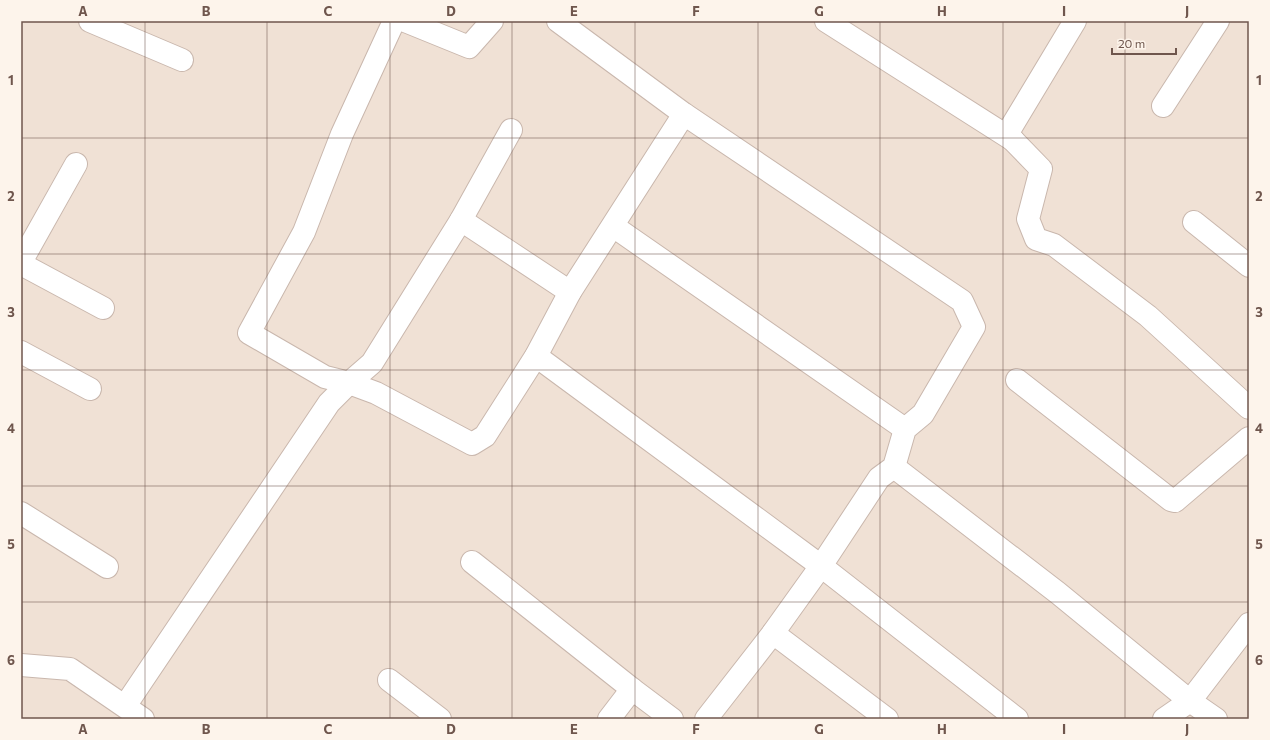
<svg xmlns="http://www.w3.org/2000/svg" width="1270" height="740" font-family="Commissioner,sans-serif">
<rect width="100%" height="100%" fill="#f9efe5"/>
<rect fill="#f0e1d5" x="21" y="21" width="1228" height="698"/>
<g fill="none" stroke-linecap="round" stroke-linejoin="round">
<g stroke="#c9b7ad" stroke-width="24">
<g id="minor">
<path d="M90,21L182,60"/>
<path d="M394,21L342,134L304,232L249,333L325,377L349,383L376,393L472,444L485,436L536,356L570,292L684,114"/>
<path d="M405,21L469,47L492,21"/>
<path d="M558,21L684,114L962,301L974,327L923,414L905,429L894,467L879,478L821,566L773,633L706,719"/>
<path d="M826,21L1013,140"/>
<path d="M1075,21L1007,134L1041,169L1028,219L1036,239L1054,245L1148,316L1249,408"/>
<path d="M1163,106L1218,21"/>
<path d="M461,220L570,292"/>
<path d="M1194,222L1249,266"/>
<path d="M613,226L905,429"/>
<path d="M21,262L76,164"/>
<path d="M21,264L103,308"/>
<path d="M21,352L90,389"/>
<path d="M536,356L821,566L1017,719"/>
<path d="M1017,380L1171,500L1175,501L1249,438"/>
<path d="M894,467L1058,593L1190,701L1216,719"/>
<path d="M21,513L107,567"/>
<path d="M472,562L632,689L672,719"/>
<path d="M773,633L887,719"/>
<path d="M21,665L70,669L143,719"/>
<path d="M389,680L440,719"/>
<path d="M125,706L329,403L349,383L372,363L461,220L511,130"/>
<path d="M609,719L632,689"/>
<path d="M1164,719L1190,701L1249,624"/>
</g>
</g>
<use href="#minor" stroke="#fff" stroke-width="22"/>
</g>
<path fill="none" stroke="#6f564d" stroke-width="1" stroke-opacity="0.55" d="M145,21V719M267,21V719M390,21V719M512,21V719M635,21V719M758,21V719M880,21V719M1003,21V719M1125,21V719M21,138H1249M21,254H1249M21,370H1249M21,486H1249M21,602H1249"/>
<rect width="1270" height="740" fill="none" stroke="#fdf4eb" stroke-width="44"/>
<path d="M1112 48v6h64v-6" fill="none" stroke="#6f564d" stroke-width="2"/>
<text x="1118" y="48" font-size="12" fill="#6f564d" stroke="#fdf4eb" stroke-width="3" paint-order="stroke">20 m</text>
<rect x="22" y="22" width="1226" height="696" fill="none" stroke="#6f564d" stroke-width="1.5"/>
<g font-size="13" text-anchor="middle" font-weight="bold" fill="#6f564d">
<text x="83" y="16">A</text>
<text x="206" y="16">B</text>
<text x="328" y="16">C</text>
<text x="451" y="16">D</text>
<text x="574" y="16">E</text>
<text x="696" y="16">F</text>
<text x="819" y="16">G</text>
<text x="942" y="16">H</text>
<text x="1064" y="16">I</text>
<text x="1187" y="16">J</text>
<text x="11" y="85">1</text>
<text x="1259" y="85">1</text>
<text x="11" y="201">2</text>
<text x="1259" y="201">2</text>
<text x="11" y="317">3</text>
<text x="1259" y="317">3</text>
<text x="11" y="433">4</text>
<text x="1259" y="433">4</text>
<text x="11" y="549">5</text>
<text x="1259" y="549">5</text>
<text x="11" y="665">6</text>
<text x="1259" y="665">6</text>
<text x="83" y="734">A</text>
<text x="206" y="734">B</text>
<text x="328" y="734">C</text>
<text x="451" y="734">D</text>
<text x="574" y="734">E</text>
<text x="696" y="734">F</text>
<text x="819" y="734">G</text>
<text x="942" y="734">H</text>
<text x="1064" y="734">I</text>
<text x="1187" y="734">J</text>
</g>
</svg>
